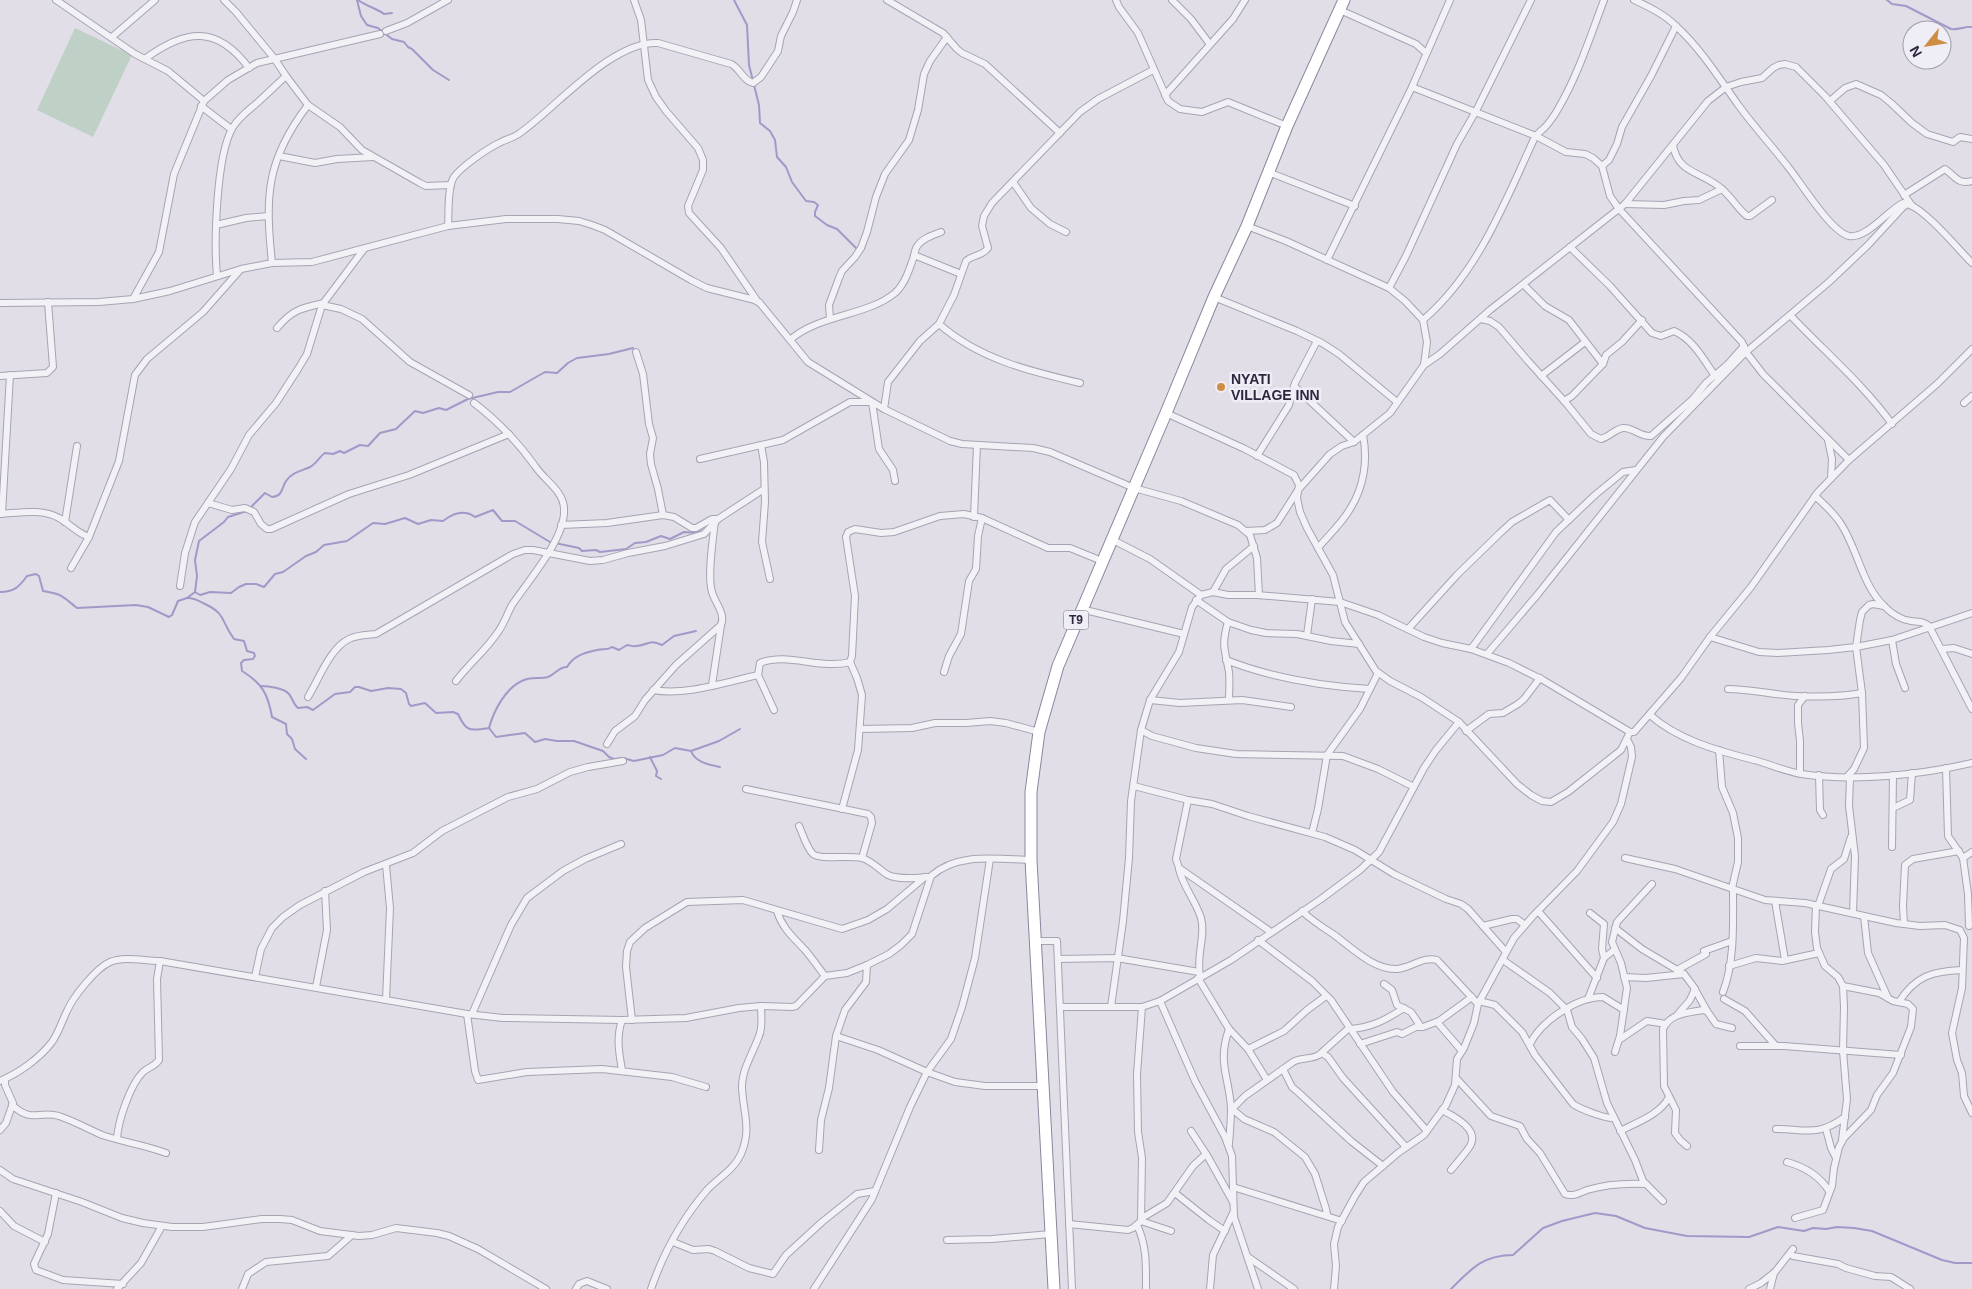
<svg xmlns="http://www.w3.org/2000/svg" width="1972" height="1289" font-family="Arial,sans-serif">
<rect width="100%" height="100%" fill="#e1dee8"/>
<path fill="#bfd1c7" d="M75,28L132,55L93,137L37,110Z"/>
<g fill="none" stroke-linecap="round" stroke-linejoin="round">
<g stroke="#a299c8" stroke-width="2">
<path d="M357,0L361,16L367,25L378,28L392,39L404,42L408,47L412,49L433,70L449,80"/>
<path d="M358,0C366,6 376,8 384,14L392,13"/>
<path d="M734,0L747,25L749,65L759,105L760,123L770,131L775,140L777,157L786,167L792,182L806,201L814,202L818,205L815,212V216L827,225L837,229L857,249"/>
<path d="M1887,0L1892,4L1906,6L1951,29C1959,30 1965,26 1972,27"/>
<path d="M250,508L265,493L272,497C283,496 281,489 286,481C292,472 302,471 310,467C316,464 319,457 325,453L333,454L340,451L344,453L360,445L368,446L380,433L396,429L415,411L423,413L439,408L446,410L468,399L498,392H510L545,372L557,373L568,363L577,358L609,354L633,348"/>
<path d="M0,592C14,592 19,587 27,576L36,574L39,576L43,591C62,594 62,596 77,608L136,605L148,607L169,617L172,615L178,601L187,598L195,592L197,576L195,560L199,541L224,522L228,517L247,511"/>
<path d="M195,592L200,595L210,592L231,593L239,587L246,584H256L264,587L275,574L283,572L306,556L316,552L324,545L347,541L373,523L385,524L405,518L418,524L431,520L443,521C452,514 464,509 475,517L493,510L502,521H515L550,542L579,548L582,551L596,550L600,552L626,549L635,543L646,542L661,536L670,539L684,532L696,533L706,525"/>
<path d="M187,598C193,598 198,600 203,603C227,614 220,620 234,639L244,641L247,651L254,653L255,656L253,659L244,660L241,663L242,671C262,683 268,694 272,717L286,724L287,734L292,739L295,749L306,759"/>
<path d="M261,686C268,686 284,688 289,694C293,699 293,704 298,708L307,707L313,710L335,694L350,692L355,687H359L371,691L388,688L401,689L406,693L409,704L411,706L425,703L436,713L453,712L458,714C466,732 470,731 489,728"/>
<path d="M489,728L496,737L525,733L535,742L545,739L557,741H574L603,751L609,757L614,759L623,758L634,761L663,755L675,748L691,751L719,741L740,729"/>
<path d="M489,728C494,710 506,687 524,680C532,677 540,679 548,677C556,674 558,667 567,667C574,655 585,653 597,650C603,648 607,651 612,647L619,650L627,645C630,645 633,647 636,646C648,646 648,638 662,645L674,636L696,631"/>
<path d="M691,751C695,762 709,765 720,767"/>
<path d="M650,757L657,771L656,776L661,779"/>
<path d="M1451,1289C1471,1269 1483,1255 1513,1255L1543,1228L1562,1221L1595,1213L1616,1216L1645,1228L1687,1236L1749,1237L1778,1227L1804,1231L1813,1228L1826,1229L1837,1227L1854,1228L1872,1231L1942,1260L1955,1263H1972"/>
</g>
<g stroke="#a8a3b2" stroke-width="8">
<g id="minor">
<path d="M56,0L135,54L168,71L204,101"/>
<path d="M224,0L236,12L274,58L286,76L308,105L340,127L362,150L420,183L426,186L451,185"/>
<path d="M634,0L641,20L648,80L656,97L666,111L698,148L703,160V170L688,206L689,213L721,248L758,302"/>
<path d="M887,0L943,33L957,49L962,53L985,64L1060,133"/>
<path d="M1116,0L1119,7L1138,33L1168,101L1180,109L1202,112L1228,102L1287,126"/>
<path d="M1172,0L1191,19L1209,43"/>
<path d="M1634,0C1649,7 1664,14 1676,26C1701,49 1719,78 1739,106C1755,128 1773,147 1789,168C1801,183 1831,232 1849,236C1867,239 1888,210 1903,203L1906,204"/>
<path d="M1340,10L1416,44L1426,53"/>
<path d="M386,31L407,23L448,0"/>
<path d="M112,37L155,0"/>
<path d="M146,58C186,29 217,25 249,68"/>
<path d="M1412,87L1536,136L1566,152L1585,154L1593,158L1602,166L1610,196L1619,209L1742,342L1746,352L1763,374L1849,460"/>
<path d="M1165,95L1233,19L1245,0"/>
<path d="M1830,101L1845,88L1856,84L1881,95L1891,103L1912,123L1927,134L1953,142L1960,137L1972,139"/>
<path d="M201,106L231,129"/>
<path d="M1673,145C1678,175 1703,171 1723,190C1732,198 1738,209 1747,216H1750L1772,200"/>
<path d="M279,156L315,163L337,159L373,157"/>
<path d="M1602,166L1609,160L1617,144L1622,127L1651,76L1676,26"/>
<path d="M1268,172L1355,206"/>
<path d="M1013,182L1031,208L1050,224L1066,232"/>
<path d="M1904,195L1945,169C1955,176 1958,185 1972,181"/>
<path d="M1625,204L1664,205L1684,201L1699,200L1722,189"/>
<path d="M216,225L246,218L268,216"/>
<path d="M448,226C449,214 447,187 454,177C462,166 487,149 499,143C506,139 514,138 520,133C556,108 611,41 658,43L731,64C740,68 743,81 753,83L761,77L778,51L781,36L793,12L797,0"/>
<path d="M1570,247L1610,286L1652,333L1661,336L1674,331C1693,339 1704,360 1715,376"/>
<path d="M914,255L961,274"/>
<path d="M1327,260L1412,87L1450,0"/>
<path d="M272,263C265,196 266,160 308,105"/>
<path d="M217,276C214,243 216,155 233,127C239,117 249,110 257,103C267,94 276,85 286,76"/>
<path d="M1524,285L1545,306L1569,320L1603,364"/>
<path d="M1389,288L1406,256L1457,144L1476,111L1531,0"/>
<path d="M1214,297L1297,331L1322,343L1339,354L1397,402"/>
<path d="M133,299L159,252L174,174L204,101L228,80L257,63L380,34"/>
<path d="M0,303L99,302L133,299L170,291L241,269L272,263L312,262L448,226L506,219H558L579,221L592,225L605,230L691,280L707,288L751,299L759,302L808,362L884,409L950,441L962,444L1033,448L1050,452L1134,488L1181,501L1238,525L1250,535L1257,558L1259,595"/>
<path d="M322,305L341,309L362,319L410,362L469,395"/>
<path d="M1791,316C1825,352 1863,384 1892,424"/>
<path d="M830,319L829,305L839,278L842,271L855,257L861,248L867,232L876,197L885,174L909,140L918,110L924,74L930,61L947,37"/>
<path d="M1481,319L1490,321L1499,327L1528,361L1566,403L1591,434L1601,439C1609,437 1615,429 1623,428C1633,427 1640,437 1651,436L1693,399L1706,383L1728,364L1744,346"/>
<path d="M1423,320C1478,273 1505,202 1534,139C1537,133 1543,130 1547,125C1551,120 1555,115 1558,109C1578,75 1590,37 1604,0"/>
<path d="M939,324C979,359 1029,371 1080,383"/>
<path d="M277,328C292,310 301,308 324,303"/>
<path d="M791,339C821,314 867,316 895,293C905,284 910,268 914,256C915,252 915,248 918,245C923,238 933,235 941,232"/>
<path d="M636,352L643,374L649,424L653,438L650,454L651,464L658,489L663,515"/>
<path d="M1424,365L1440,354L1490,310L1625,204L1708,101L1726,87L1741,82L1762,78L1773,68L1779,65L1785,64L1796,67L1825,96L1884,165L1912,206"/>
<path d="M0,376L47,373L53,367L48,302"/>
<path d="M1541,376L1585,342"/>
<path d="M1294,386L1354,442"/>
<path d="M1564,401L1572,396L1603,364L1606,355L1622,342L1642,320"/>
<path d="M1964,403L1972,396"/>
<path d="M884,409L888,382L920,341L939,324L954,295L966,261C972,255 983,256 988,248L982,226L984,216L992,203L1080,112L1098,99L1153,70"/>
<path d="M1166,413L1245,449L1294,475L1299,485L1297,498L1300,512L1307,528L1333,575L1345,622L1376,671L1390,681L1421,697L1459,722L1517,784L1531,795L1542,801L1551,802L1568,792L1621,750L1630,732"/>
<path d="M1828,440L1832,459L1831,478"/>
<path d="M761,445L764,462L765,502L762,542L770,579"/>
<path d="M1257,456L1289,405L1295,383L1317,341"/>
<path d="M700,459L783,440L850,402H872L879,449L893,470L895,481"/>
<path d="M1815,496C1824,504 1834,513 1841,524C1858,550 1862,585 1884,606C1891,613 1901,620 1911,621C1919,622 1922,621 1929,626L1972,709"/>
<path d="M208,503L232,510L245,508L254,512L261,524L267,529H271L349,494L409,475L509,434"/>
<path d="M0,514C18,513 42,508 59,518C70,524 77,533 89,537"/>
<path d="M2,514L10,375"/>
<path d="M974,517L977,445"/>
<path d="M65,522L77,446"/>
<path d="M561,525L607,523L663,515L674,517L692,528H696L712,519H718"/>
<path d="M1246,531L1265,530L1277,523L1298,490L1330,454L1342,446L1354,442L1390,413L1424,365L1427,342L1423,320L1405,301L1389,288L1286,241L1247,226"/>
<path d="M1111,539L1150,559L1201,595"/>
<path d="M1318,548C1328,536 1342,523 1350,509C1364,487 1368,460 1363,435"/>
<path d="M71,568L89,537L119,461L135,375L147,359L203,312L240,270"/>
<path d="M180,586L185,553L195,522L231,469L249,435L276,403L298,369L307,354L322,305L364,249"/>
<path d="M1213,592L1226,569L1254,546"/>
<path d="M1196,600L1228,622L1251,630L1266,633L1297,634L1331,641L1359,644"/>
<path d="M1081,609L1184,634"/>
<path d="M1228,622C1221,645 1225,650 1229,672C1230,682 1229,691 1229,700"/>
<path d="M1408,629L1457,575L1499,534L1512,522L1550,500L1569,520"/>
<path d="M1307,635L1312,599"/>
<path d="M1710,637L1759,652L1778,653L1828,650L1856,647L1892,640L1972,613"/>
<path d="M1892,640L1896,664L1905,688"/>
<path d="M1471,649L1556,532L1595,495L1623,472L1636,470"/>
<path d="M1942,649L1954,648L1972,654"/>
<path d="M1487,654L1538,594L1663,437L1746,352L1829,282L1868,245L1903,207L1908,204C1927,211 1957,248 1972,263"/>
<path d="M1226,660C1272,678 1321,686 1370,689"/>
<path d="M944,672L949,656L961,634L969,581L976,569L978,536L982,518"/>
<path d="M456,681C469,664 486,650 498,632C504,624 507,614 512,605C528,581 566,538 564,509C564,491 544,480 535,466C517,441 499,422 474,403"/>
<path d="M712,685L721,625"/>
<path d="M1728,689C1751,689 1773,695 1796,696C1818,697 1841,697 1862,693"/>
<path d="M653,690C685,696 726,682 758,675"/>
<path d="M308,697C319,679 330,648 349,639C357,635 367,635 376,634L513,554L525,550H533L590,561L603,560L628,553L665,546L704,534L718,519L764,489"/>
<path d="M1150,700L1180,703L1242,700L1291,707"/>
<path d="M774,710L758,675L760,663C788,652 820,670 850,662L852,656L855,596L846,537L848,532L855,529L881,533L894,532L940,516L964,514L982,518L1048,548H1070L1102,561"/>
<path d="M1650,715C1677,739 1715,750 1750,759C1767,763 1784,771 1801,774C1855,782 1920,775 1972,763"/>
<path d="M860,729L912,728L935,723H966L990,721L1006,723L1039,732"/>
<path d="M1141,730L1152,736L1196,748L1236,754L1343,756L1378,769L1414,787"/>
<path d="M1466,731L1489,714L1503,713L1518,704L1524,699L1540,678"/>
<path d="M607,744L615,731L635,716L645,700L676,665L721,625C726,614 715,603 712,592C707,576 713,539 715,521"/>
<path d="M1719,750L1722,787L1733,813L1738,838V862L1732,888"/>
<path d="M1946,768L1948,836L1963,858L1968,894L1969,926"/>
<path d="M1800,773V741L1798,723V705L1805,696"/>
<path d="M1819,775L1820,810L1823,815"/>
<path d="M1847,777L1854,769L1864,748L1862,693L1856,647L1860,620L1862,612L1869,605L1873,604L1884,606"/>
<path d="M1850,777L1849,806L1855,856L1853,913"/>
<path d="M1134,786L1188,800L1212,804L1248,816L1325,837L1355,850L1394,874L1446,899L1461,904L1468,909L1506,952"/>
<path d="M746,789L868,814L871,817L872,823L862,858"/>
<path d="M1188,800L1176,859L1179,868L1271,932"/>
<path d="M1893,808L1910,800L1912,773"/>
<path d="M842,809L858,750L862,695L857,678L850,662"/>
<path d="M799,826C803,834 806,847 813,854C819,860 851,855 862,858C872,861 880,870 888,875C899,880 916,878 927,877"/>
<path d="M1312,833L1318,809L1327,755L1360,709L1378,673"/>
<path d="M1892,847L1893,775"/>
<path d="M1625,858L1675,869L1765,900L1805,903L1896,923L1920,926L1945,925L1960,930L1964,938L1962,988L1952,1033L1957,1060L1962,1073L1964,1096L1972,1113"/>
<path d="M1963,858L1972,852"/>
<path d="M386,865L390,908L386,1000"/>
<path d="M1179,869C1183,887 1196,901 1201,918C1206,936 1196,954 1200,976"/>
<path d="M1775,901L1785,960"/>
<path d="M1816,905L1815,932L1817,948L1825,966L1838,977L1843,986L1844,1007L1843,1051L1847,1099L1842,1140"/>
<path d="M1818,906L1831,869L1844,859L1851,837"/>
<path d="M777,911C782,928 793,937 805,950C812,958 818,967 825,976"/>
<path d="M1302,911C1311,920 1322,927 1333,934C1351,947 1373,970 1397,969C1411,968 1423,956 1437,960L1478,1004"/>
<path d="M1538,911L1597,978"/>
<path d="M1590,913L1604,924L1602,949L1604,958"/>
<path d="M1864,916L1868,953L1888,998"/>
<path d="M1904,924L1903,906L1905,865L1913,859L1959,851"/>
<path d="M1483,926L1512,919H1517L1525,925"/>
<path d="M1615,928L1642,949L1684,974L1693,986L1707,1011"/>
<path d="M1258,940L1312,981L1331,1000L1393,1092L1427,1131"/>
<path d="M1036,941H1057L1072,1289"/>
<path d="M1704,951L1732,941"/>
<path d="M1058,959L1117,958L1199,972"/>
<path d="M1503,960L1550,993L1567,1010L1572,1027L1582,1039L1594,1058L1607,1103L1635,1160L1643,1181L1663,1201"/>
<path d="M1729,966L1756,958L1782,961L1819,953"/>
<path d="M1677,970L1706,954"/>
<path d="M255,977L261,949L272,928L283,917L300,905L364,872L413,853L442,831L508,797L537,789L570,772L588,767L623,761"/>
<path d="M1624,977L1646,978L1684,974"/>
<path d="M1198,978L1229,1029L1248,1049L1267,1080"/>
<path d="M1384,984L1392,990L1397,1005L1411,1012L1421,1027"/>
<path d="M316,987L327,930L325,891"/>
<path d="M1723,992C1735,961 1733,922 1733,889"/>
<path d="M1588,999L1604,958L1614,950"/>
<path d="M1724,999L1745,1011L1776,1046"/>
<path d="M1160,1001L1195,1081L1225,1137L1232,1156L1234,1217L1258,1289"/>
<path d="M1479,1001L1495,1005L1522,1032L1535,1055L1573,1104C1580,1109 1606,1119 1614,1118"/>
<path d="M1899,1002C1915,976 1933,971 1962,970"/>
<path d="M1061,1007H1142L1160,1001L1231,960L1321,899L1360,870L1379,852L1424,768L1436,750L1459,722"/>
<path d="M1111,1007L1123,921L1129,858L1131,801L1141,730L1150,700L1179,652L1192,607L1201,595L1213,592L1228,595H1257L1340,602L1378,615L1424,637L1442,643L1471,649L1509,663L1543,680L1630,732H1634L1681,678L1710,637L1751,587L1818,492L1849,460L1937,384L1972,349"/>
<path d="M467,1014L475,1071L478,1080L527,1072L602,1069L672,1077L706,1087"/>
<path d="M472,1014L511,925L527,898L563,871L585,859L621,844"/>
<path d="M1678,1014L1690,1000L1695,989"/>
<path d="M632,1020L626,967L627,951L630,942L645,928L687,902L743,900L842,929L868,920L887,909L925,877"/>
<path d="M1437,1022L1462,1051"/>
<path d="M1350,1029C1371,1028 1387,1019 1404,1008"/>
<path d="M836,1036L878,1050L927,1072L955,1082L985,1086H1043"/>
<path d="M1619,1040L1647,1021L1666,1024"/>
<path d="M1360,1044L1397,1032L1402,1034L1416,1027H1423L1439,1021L1472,997"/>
<path d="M1530,1044C1541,1021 1577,997 1603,997L1624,1010"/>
<path d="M1740,1046H1784L1901,1055"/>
<path d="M1248,1049L1284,1031L1307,1010L1326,996"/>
<path d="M1615,1052L1620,1036L1627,988L1621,963L1612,942L1617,922L1652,884"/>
<path d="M1322,1053L1328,1057L1343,1078L1406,1147"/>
<path d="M1283,1069L1292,1087L1299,1093L1351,1141L1383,1166"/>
<path d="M622,1070C619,1053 616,1037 622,1020"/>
<path d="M1456,1078L1491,1116L1520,1126L1527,1139L1540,1153L1565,1194C1573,1197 1580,1193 1587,1190C1607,1184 1626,1183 1646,1184"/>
<path d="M0,1081C19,1073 40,1058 52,1042C59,1032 62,1021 67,1011C73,997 96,968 110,962C125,956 144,961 160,961L467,1014L503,1018L622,1020L686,1018L739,1008L761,1006L792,1007L796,1006L825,976L847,973L867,965L889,954L901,945L912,934L931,876C958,852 997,859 1031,860"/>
<path d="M12,1105C33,1124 38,1110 59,1116C74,1121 88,1129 102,1135C123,1142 145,1145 166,1153"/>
<path d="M1231,1108L1244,1119L1274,1132L1305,1157L1315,1174L1326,1209L1327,1215"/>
<path d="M1232,1109L1245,1096L1293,1062C1301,1057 1310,1060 1319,1055L1349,1028"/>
<path d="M1442,1110C1453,1116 1478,1128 1471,1144C1470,1148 1455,1165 1451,1170"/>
<path d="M1776,1129C1807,1129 1817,1137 1845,1117"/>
<path d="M1826,1129L1831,1148L1836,1158"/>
<path d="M0,1130L6,1123L13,1103L5,1085V1079"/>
<path d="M1191,1131L1208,1157L1233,1202"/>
<path d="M1620,1131C1636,1123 1661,1114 1669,1097"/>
<path d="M117,1139C118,1121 130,1085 143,1072C149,1067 155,1066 159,1060L157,979L160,961"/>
<path d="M1229,1144C1230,1132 1231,1120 1231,1108C1229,1076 1217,1063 1229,1029"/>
<path d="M1687,1146L1680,1140L1675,1133L1676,1110L1664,1086L1663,1029C1670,1013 1688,1013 1703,1010L1707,1011L1716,1024L1732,1028"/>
<path d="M819,1150L821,1120L829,1088L836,1036L845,1010L866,982L867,965"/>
<path d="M1787,1162C1805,1167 1819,1175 1829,1191"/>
<path d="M0,1170L13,1179L82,1202L122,1218L143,1223L172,1227H203L262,1219H280L292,1220L320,1231L359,1236L372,1235L396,1228L437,1233L449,1236L478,1249L546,1289"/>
<path d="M1233,1187L1342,1221"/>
<path d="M56,1193L48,1234L34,1264L36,1270L63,1280L123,1284"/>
<path d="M1175,1193L1209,1220L1225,1231"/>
<path d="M0,1211L14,1226L45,1242"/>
<path d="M1142,1218L1167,1203L1193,1166L1206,1154"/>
<path d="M1795,1218L1823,1210L1832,1186L1834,1168L1839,1147L1844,1138L1871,1110L1877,1095L1893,1073L1911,1027L1913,1009L1908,1004L1893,1001L1879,993L1843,986"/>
<path d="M1141,1221L1171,1231"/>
<path d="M1069,1224L1128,1230L1133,1228L1141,1221L1142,1158L1138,1132L1137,1074L1142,1007"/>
<path d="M1137,1225C1147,1246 1146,1266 1146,1289"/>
<path d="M947,1240L992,1239L1051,1234"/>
<path d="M673,1242L693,1250L709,1249L715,1251L749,1268L773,1274L786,1255L822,1222L857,1194L875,1191"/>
<path d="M1793,1256L1838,1264L1846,1268L1875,1276L1891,1277L1910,1289"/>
<path d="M1248,1257L1294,1289"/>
<path d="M117,1289L141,1263L162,1226"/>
<path d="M242,1289L248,1274L266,1262L328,1256L352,1235"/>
<path d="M576,1289L579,1284L587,1281L607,1289"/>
<path d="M651,1289C663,1254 683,1218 707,1190C718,1178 734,1170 741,1154C752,1128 743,1113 742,1087C742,1069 753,1053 759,1036C763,1028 761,1016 761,1006"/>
<path d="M814,1289L872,1199L910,1107L927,1072L951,1039L962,1007L975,958L990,859"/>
<path d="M1210,1289L1213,1255L1233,1213"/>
<path d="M1334,1289L1336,1266L1334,1244L1338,1227L1355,1196L1364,1182L1398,1153L1424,1135L1446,1105L1455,1085L1457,1059L1464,1048L1474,1023L1478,1004L1514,938L1533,916L1577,871L1613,822L1621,804L1632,757L1631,747L1627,739"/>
<path d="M1749,1289L1761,1283L1775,1272L1793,1249"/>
<path d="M1770,1289L1774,1273"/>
</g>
</g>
<g stroke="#8d859e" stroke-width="13">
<path id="trunk" d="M1054,1289L1031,860V792L1039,732L1058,666L1166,413L1214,297L1247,226L1287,126L1344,0"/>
</g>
<use href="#minor" stroke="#f2f1f6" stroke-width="6"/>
<use href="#trunk" stroke="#fff" stroke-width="11"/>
</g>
<circle fill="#cd8d42" stroke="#efedf5" stroke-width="2" cx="1221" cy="387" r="5"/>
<g text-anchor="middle" stroke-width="5" stroke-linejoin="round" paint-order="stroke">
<rect fill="#efedf5" stroke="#696275" stroke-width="1" x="1063.5" y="610.5" width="25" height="19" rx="4"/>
<g font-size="12" font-weight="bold" fill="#2f273e">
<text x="1076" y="624">T9</text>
</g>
<g font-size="14" font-weight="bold" fill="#2f273e" stroke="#efedf5" text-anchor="start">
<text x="1231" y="384">NYATI<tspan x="1231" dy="16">VILLAGE INN</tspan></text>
</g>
</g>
<g transform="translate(1927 45) rotate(240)"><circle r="24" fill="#efedf5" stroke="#a29eac"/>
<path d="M0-4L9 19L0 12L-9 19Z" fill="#cd8d42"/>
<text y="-8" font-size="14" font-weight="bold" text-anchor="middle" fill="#2f273e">N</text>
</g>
</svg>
